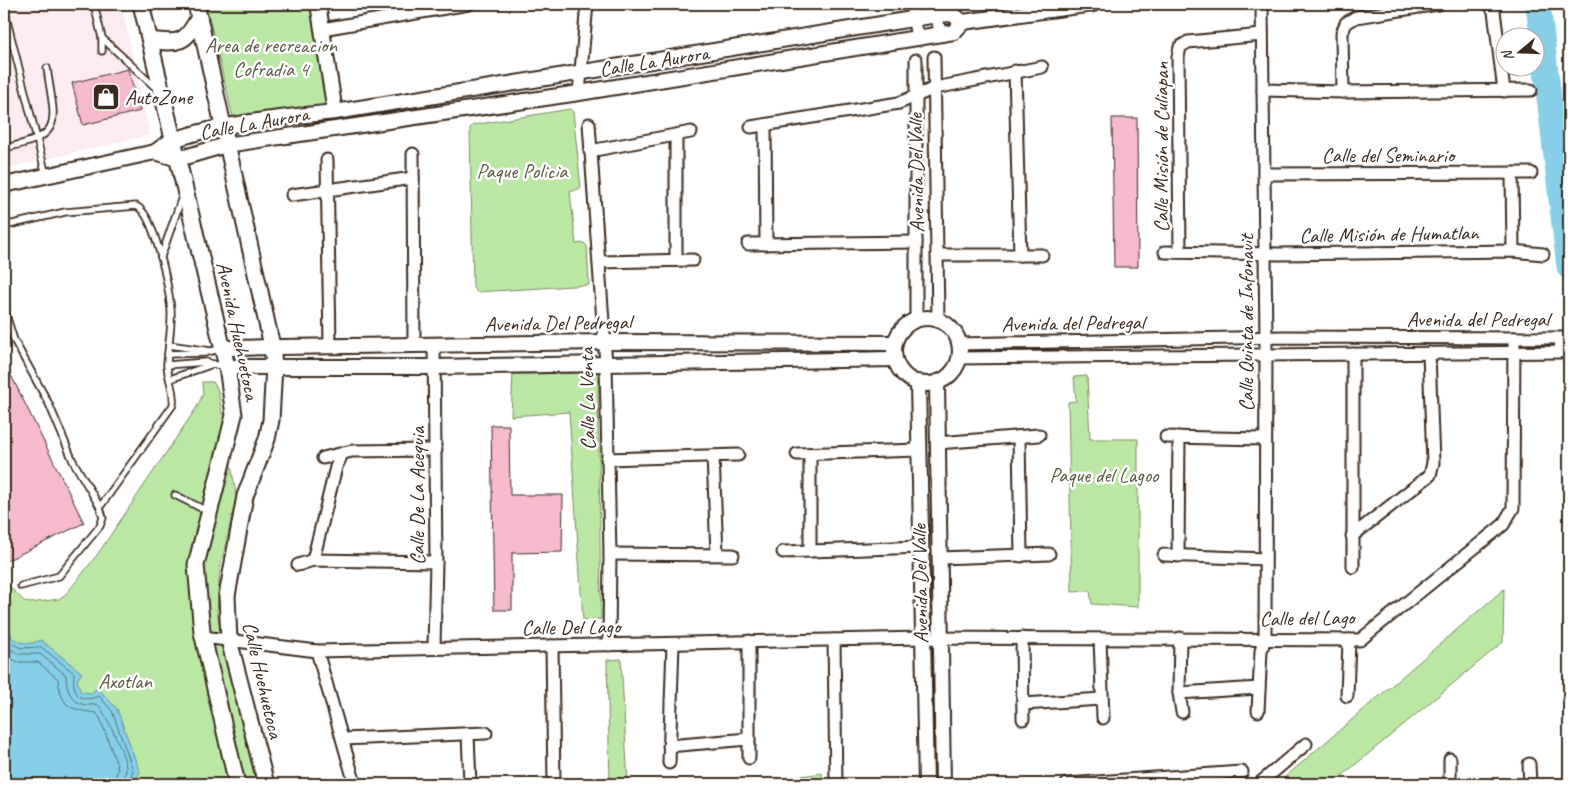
<svg xmlns="http://www.w3.org/2000/svg" width="1573" height="788" font-family="Caveat,sans-serif">
<rect width="100%" height="100%" fill="#fff"/>
<filter id="ink" filterUnits="userSpaceOnUse"><feTurbulence type="fractalNoise" baseFrequency=".02" numOctaves="2"/><feDisplacementMap in="SourceGraphic" scale="10" xChannelSelector="R" yChannelSelector="G"/><feConvolveMatrix kernelMatrix="1 2 1 2 8 2 1 2 1" color-interpolation-filters="sRGB"/></filter>
<g filter="url(#ink)">
<path fill="#fcebf0" d="M4,4H121L150,135L4,169Z"/>
<g fill="#bbe7a4" stroke="#7b8861">
<path d="M206,4H313L331,107L234,122Z"/>
<path d="M570,109L573,112L581,188L570,192L576,244L584,243L587,246L589,285L477,292L473,288L470,128L473,125Z"/>
<path d="M598,373L601,619L583,620L569,412L511,416L513,374Z"/>
<path d="M1087,376L1090,439H1138V607L1092,604L1090,591L1072,592L1068,402L1076,401L1074,377Z"/>
<path d="M202,382H213L218,390L235,488L236,499L220,569L217,611L227,667L257,784H4V581L24,601L30,603L59,599L67,593L97,555L197,407L203,394Z"/>
<path d="M1504,589L1503,642L1332,784H1277Z"/>
<path d="M621,659L628,784H610L607,660Z"/>
<path d="M822,773L823,784H751V783Z"/>
</g>
<path fill="#86cfe7" stroke="#688d97" d="M4,615L10,619V630L12,638C23,644 30,645 41,640L82,673L77,680L81,692L92,693L97,687L117,709L140,773L133,781V784H4Z"/>
<g fill="none" stroke-linecap="round" stroke-linejoin="round">
<g stroke="#596c6e" stroke-width="1">
<path d="M4,621L9,642L21,648L41,647L74,673C72,693 78,704 99,696L112,711L133,770L128,784"/>
<path d="M4,645L19,654H40L66,675C66,695 76,709 97,704C105,710 127,759 126,769C126,775 122,778 122,784"/>
<path d="M4,655L18,662H38L58,679C62,709 70,709 96,713L100,718L118,768L114,784"/>
</g>
<path stroke="#86cfe7" stroke-width="25" d="M1538,4L1569,267"/>
</g>
<g fill="#f5bbcd" stroke="#3b2a1e">
<path d="M128,69L140,111L83,125L72,83Z"/>
<path d="M1112,118H1137L1138,267H1114Z"/>
<path d="M4,361L84,523L4,562Z"/>
<path d="M491,425H509L510,495H563L562,552L512,553V610H494Z"/>
</g>
<g fill="none" stroke-linecap="round" stroke-linejoin="round">
<g stroke="#3b2a1e" stroke-width="9">
<g id="service">
<path d="M94,4L102,38V51"/>
<path d="M4,9L46,175"/>
<path d="M102,38L157,89"/>
<path d="M4,148C67,136 54,121 47,68"/>
<path d="M4,205L8,185"/>
<path d="M4,226L65,212L136,206C155,213 169,290 171,310C172,328 168,345 167,364C167,378 175,390 173,405L100,507L73,461L49,404L14,340L4,308"/>
<path d="M161,257L182,197"/>
<path d="M169,345L211,351L221,349"/>
<path d="M168,354L204,353L211,351"/>
<path d="M167,365L206,362L213,364"/>
<path d="M170,379L213,364L225,367"/>
<path d="M175,495L209,512"/>
<path d="M21,586L59,576L100,526L103,518L100,507"/>
</g>
</g>
<g stroke="#3b2a1e" stroke-width="15">
<g id="minor">
<path d="M911,4L917,38"/>
<path d="M935,4L940,34"/>
<path d="M1489,4L1494,11L1504,91"/>
<path d="M322,29L469,4"/>
<path d="M934,57L938,319"/>
<path d="M1015,71L1020,255"/>
<path d="M1263,90L1343,92L1531,90"/>
<path d="M1343,92L1342,33L1346,23L1356,17L1438,4"/>
<path d="M579,93L587,4"/>
<path d="M589,124L606,364L610,554L609,645"/>
<path d="M765,125L766,244"/>
<path d="M751,127L899,103L935,88L1042,67"/>
<path d="M676,135V260"/>
<path d="M590,151L691,132"/>
<path d="M413,154L414,345"/>
<path d="M327,160L330,346"/>
<path d="M1512,173L1513,251"/>
<path d="M1264,174L1531,173"/>
<path d="M292,195L413,178"/>
<path d="M748,244L916,242"/>
<path d="M1165,252L1280,254L1513,251L1543,254"/>
<path d="M1180,252L1178,57L1180,47L1188,42L1262,35"/>
<path d="M938,255H1042"/>
<path d="M599,262L693,260"/>
<path d="M916,319V60"/>
<path d="M959,358L1560,352L1561,338L1282,337L959,344"/>
<path d="M1019,437L1021,556"/>
<path d="M1166,437L1265,439"/>
<path d="M937,443L1039,435"/>
<path d="M797,454L919,450"/>
<path d="M810,454V551"/>
<path d="M713,456L717,554"/>
<path d="M323,458L352,451L436,450"/>
<path d="M607,459L738,455"/>
<path d="M1352,536L1430,475L1433,463L1429,353"/>
<path d="M783,552L922,547"/>
<path d="M610,554L733,555"/>
<path d="M1164,555L1265,559"/>
<path d="M1178,556L1179,437"/>
<path d="M940,558L1049,554"/>
<path d="M313,560L336,467L342,454"/>
<path d="M298,565L313,560L436,562"/>
<path d="M1353,567V354"/>
<path d="M203,637L317,651L923,638L1360,640L1503,525L1513,508L1514,338"/>
<path d="M1022,638L1023,719"/>
<path d="M1180,638L1179,693L1182,712"/>
<path d="M1100,639L1103,718"/>
<path d="M834,640L836,784"/>
<path d="M749,641V758"/>
<path d="M552,646L554,784"/>
<path d="M434,647L436,562L434,345"/>
<path d="M317,651L355,784"/>
<path d="M1179,693L1259,688"/>
<path d="M1347,696L1349,640"/>
<path d="M1023,704L1102,699"/>
<path d="M1258,711L1261,651L1265,638L1266,339L1262,7"/>
<path d="M468,734L470,784"/>
<path d="M343,739L486,733"/>
<path d="M669,746L748,739"/>
<path d="M669,763L673,644"/>
<path d="M1529,764L1530,784"/>
<path d="M1067,784L1242,772"/>
<path d="M1259,784L1306,744"/>
<path d="M1450,784V759"/>
</g>
</g>
<g stroke="#3b2a1e" stroke-width="18">
<g id="tertiary">
<path d="M318,4L335,112"/>
<path d="M155,152L178,159L226,145L579,93L954,32L963,22L1093,4"/>
<path d="M4,185L155,152C161,148 167,142 174,140C221,123 285,117 335,112L937,15L952,14L963,22"/>
<circle cx="927" cy="351" r="33"/>
<path d="M223,348L604,342L895,343"/>
<path d="M227,367H434L895,359"/>
<path d="M918,382L926,784"/>
<path d="M937,382L943,784"/>
</g>
</g>
<g stroke="#3b2a1e" stroke-width="19">
<g id="secondary">
<path d="M141,4L227,367L234,415L196,565L202,632L237,784"/>
<path d="M196,4L272,346L274,366L271,420L267,439L245,496L227,596L229,640L266,784"/>
<path d="M150,40C179,44 185,44 199,17"/>
</g>
</g>
<use href="#service" stroke="#fff" stroke-width="5.5"/>
<use href="#minor" stroke="#fff" stroke-width="11"/>
<use href="#tertiary" stroke="#fff" stroke-width="14"/>
<use href="#secondary" stroke="#fff" stroke-width="15"/>
</g>
</g>
<defs>
<g id="shop-square" transform="scale(1.4375)"><rect x="-9" y="-9" width="18" height="18" rx="4" fill="#3b2a1e" stroke="#fff"/><path d="M-5-2.5h2.3a2.7 3.5 0 0 1 5.4 0H5L5.5 6h-11ZM-1.5-2.5h3a1.5 2.3 0 0 0-3 0Z" fill="#fff"/></g>
</defs>
<g fill-rule="evenodd">
<use href="#shop-square" x="106" y="97"/>
</g>
<g text-anchor="middle" stroke-width="5" stroke-linejoin="round" paint-order="stroke">
<g font-size="21" fill="#5b5940" stroke="#fff">
<text x="271" y="52">Area de recreacion<tspan x="271" dy="24">Cofradia 4</tspan></text>
<text x="522" y="178">Paque Policia</text>
<text x="1104" y="482">Paque del Lagoo</text>
<text x="125" y="688">Axotlan</text>
</g>
<g font-size="21" fill="#3b2a1e" stroke="#fff">
<text transform="translate(654 61) rotate(-9)" y="7">Calle La Aurora</text>
<text transform="translate(254 123) rotate(-10)" y="7">Calle La Aurora</text>
<text transform="translate(1161 147) rotate(-90)" y="7">Calle Misión de Culiapan</text>
<text x="1388" y="162">Calle del Seminario</text>
<text transform="translate(916 173) rotate(-91)" y="7">Avenida Del Valle</text>
<text transform="translate(1389 234) rotate(-1)" y="7">Calle Misión de Humatlan</text>
<text x="1478" y="326">Avenida del Pedregal</text>
<text transform="translate(558 323) rotate(-1)" y="7">Avenida Del Pedregal</text>
<text transform="translate(1073 323) rotate(-1)" y="7">Avenida del Pedregal</text>
<text transform="translate(1246 323) rotate(-90)" y="7">Calle Quinta de Infonavit</text>
<text transform="translate(238 331) rotate(78)" y="7">Avenida Huehuetoca</text>
<text transform="translate(587 399) rotate(-91)" y="7">Calle La Venta</text>
<text transform="translate(417 496) rotate(-90)" y="7">Calle De La Acequia</text>
<text transform="translate(920 584) rotate(-91)" y="7">Avenida Del Valle</text>
<text transform="translate(1307 618) rotate(-1)" y="7">Calle del Lago</text>
<text transform="translate(571 627) rotate(-1)" y="7">Calle Del Lago</text>
<text transform="translate(263 680) rotate(77)" y="7">Calle Huehuetoca</text>
</g>
<g font-size="21" fill="#3b2a1e" stroke="#fff" text-anchor="start">
<text x="125" y="104">AutoZone</text>
</g>
</g>
<rect width="1573" height="788" fill="none" stroke="#fff" stroke-width="20"/>
<rect x="10" y="10" width="1553" height="768" fill="none" stroke="#3b2a1e" stroke-width="2" filter="url(#ink)"/>
<g transform="translate(1520 52) rotate(251)"><circle r="24" fill="#ffffff" stroke="#b1aaa5"/>
<path d="M0-4L9 19L0 12L-9 19Z" fill="#3b2a1e"/>
<text y="-8" font-size="14" font-weight="bold" text-anchor="middle" fill="#3b2a1e">N</text>
</g>
</svg>
